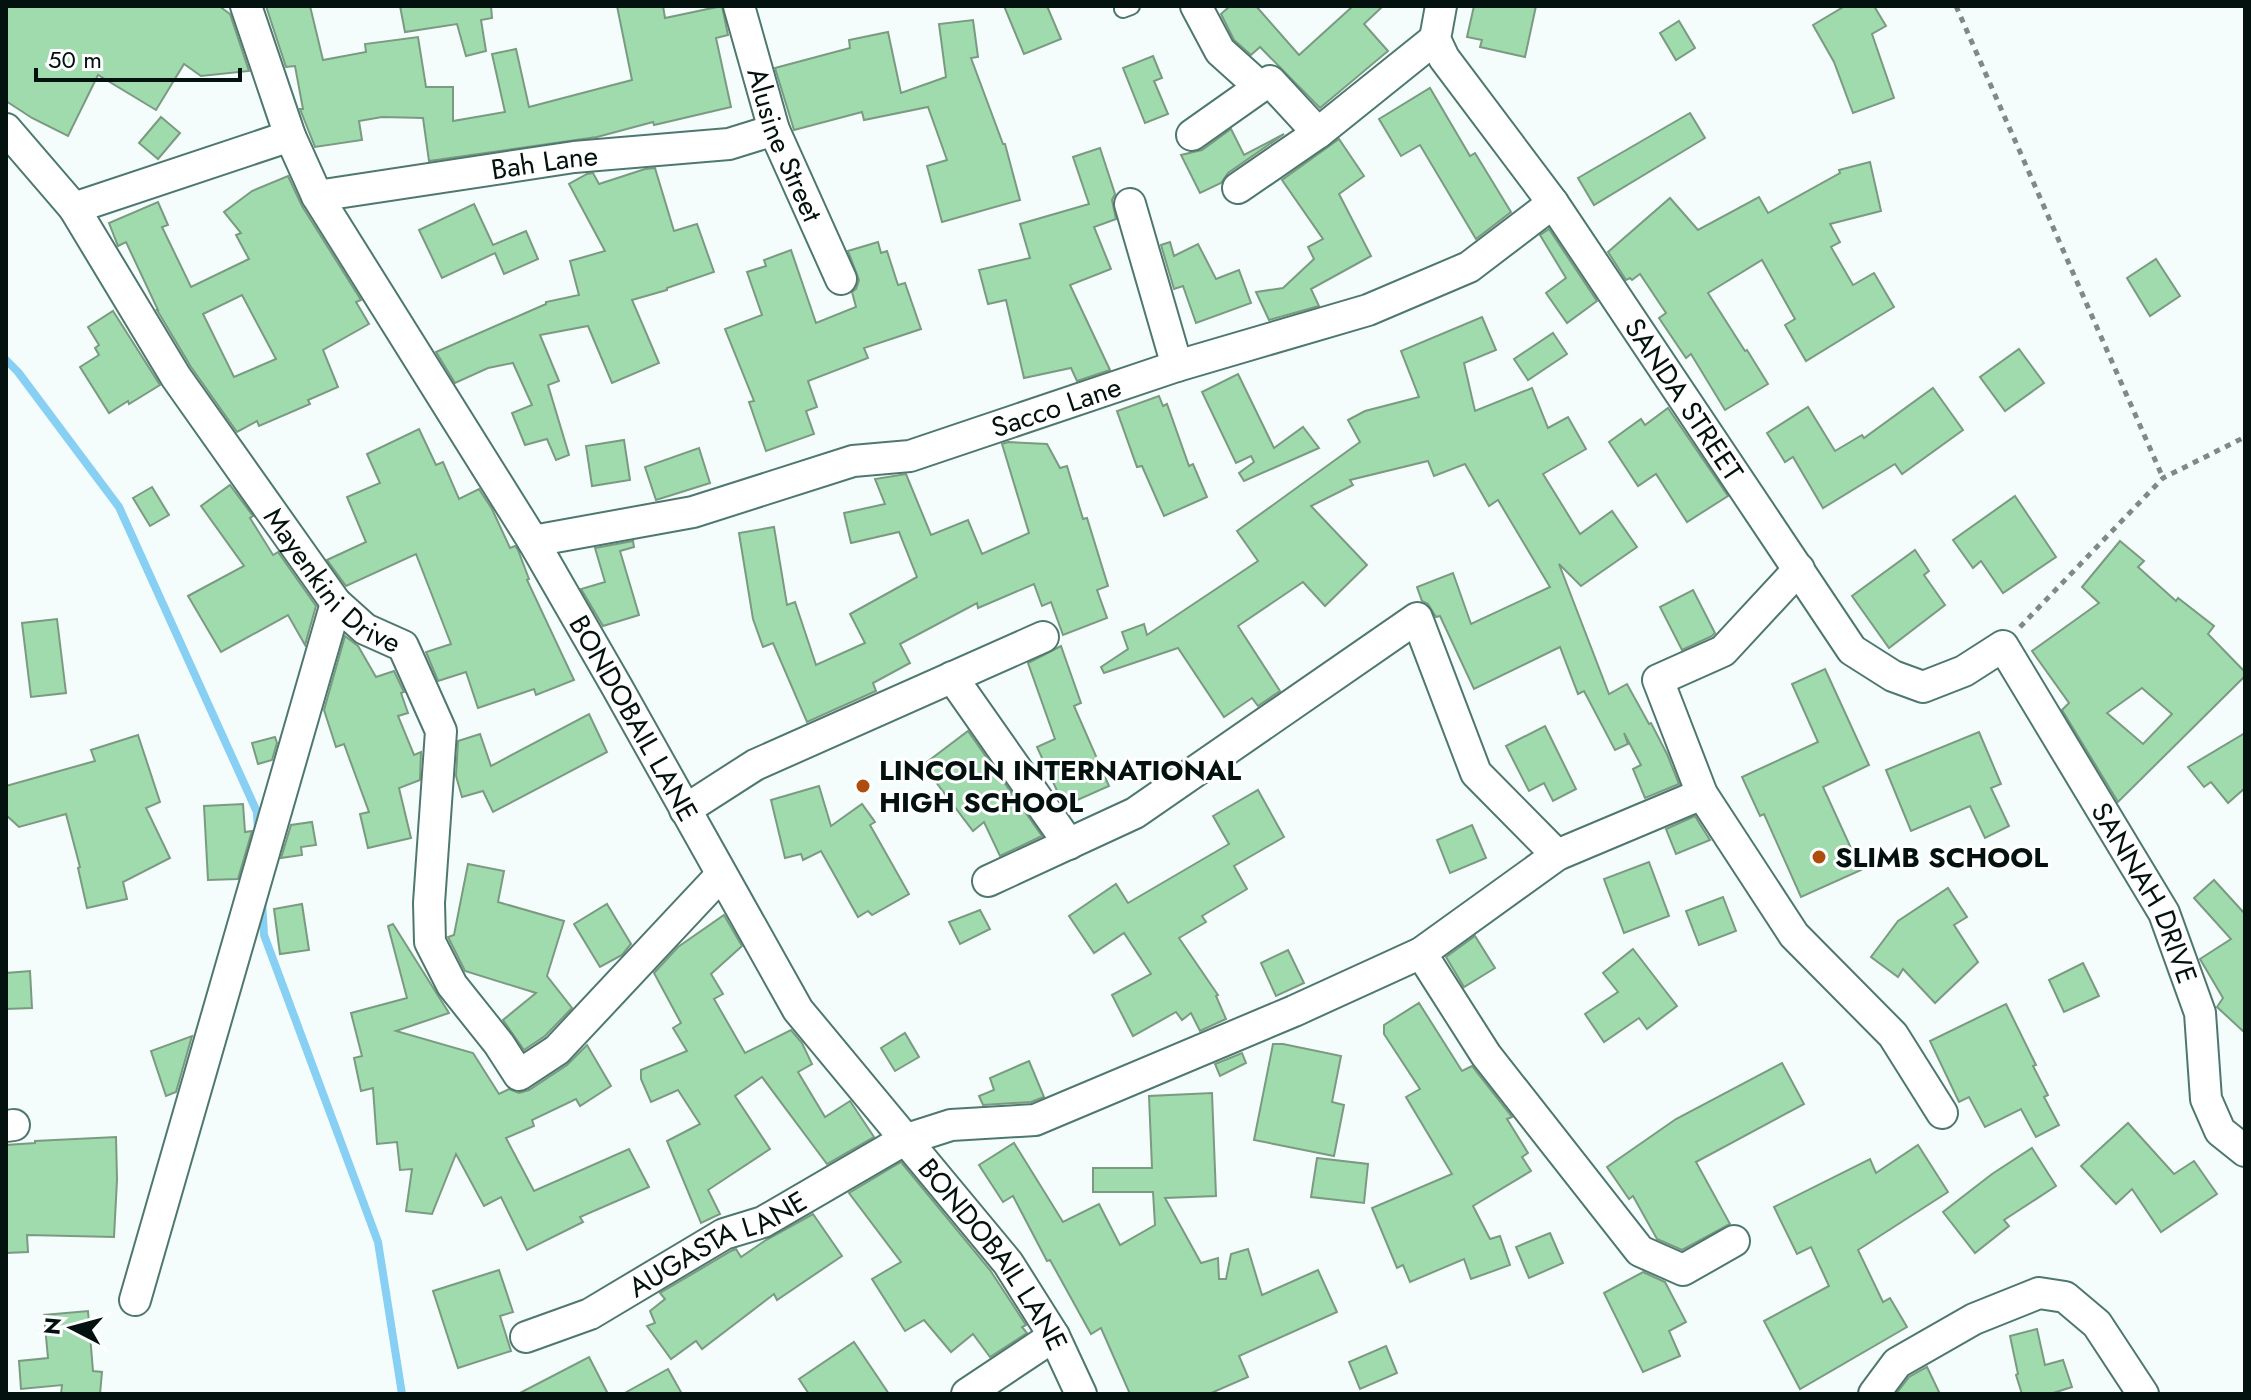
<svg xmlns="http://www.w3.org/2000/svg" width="2251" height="1400" font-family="Jost,sans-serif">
<rect width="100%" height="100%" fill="#f4fdfb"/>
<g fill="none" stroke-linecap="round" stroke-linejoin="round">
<g stroke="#87cff3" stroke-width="8">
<path d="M6,360L18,372L119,507L257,812L258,832"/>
<path d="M262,901L264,935L378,1242L402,1394"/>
</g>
</g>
<g fill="#9fdbad" stroke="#7b9a82" stroke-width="2" fill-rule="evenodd">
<path d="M6,6H219L230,14L249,71L201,76L184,64L156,110L98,75L68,136L32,118L6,101Z"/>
<path d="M266,6H310L323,60L366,52L365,44L418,37L426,87H453V121L505,112L492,54L516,49L529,107L632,80L617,6H663L665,18L722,6L728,35L716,38L731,107L654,125L653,122L597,137L429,161L423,118L382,117L359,121L362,140L315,147L300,109H303L295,66L286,67Z"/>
<path d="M400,6H491L492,18L481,20L486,51L466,56L457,24L405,32Z"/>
<path d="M1004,6H1047L1061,39L1024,54Z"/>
<path d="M1230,6H1256L1299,55L1353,6H1383L1364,24L1388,51L1320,108L1260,47L1251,55L1234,40L1221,14Z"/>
<path d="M1474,6H1536L1525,57L1480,47L1482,40L1467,37Z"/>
<path d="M1845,6H1874L1886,26L1872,34L1894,98L1853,113L1834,62L1813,25Z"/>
<path d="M973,20L978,57L971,58L1003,144H1005L1020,200L942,222L927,166L947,160L928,107L864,120L862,112L794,130L775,68L850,48L849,40L888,32L901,93L946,77L939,24Z"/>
<path d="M1679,21L1695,48L1676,60L1660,33Z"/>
<path d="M1153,56L1162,78L1154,81L1168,114L1145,123L1123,68Z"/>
<path d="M1430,88L1470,156L1475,153L1511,212L1476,239L1420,145L1401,156L1379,119Z"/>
<path d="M1690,113L1705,138L1594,205L1578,178Z"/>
<path d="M161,117L180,133L158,159L139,143Z"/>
<path d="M1231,129L1244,155L1284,134L1228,173L1221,183L1200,193L1181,155L1202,150Z"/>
<path d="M1339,139L1364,176L1339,194L1371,256L1311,289L1319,306L1269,320L1256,292L1283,288L1314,259L1308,247L1323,239L1282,180Z"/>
<path d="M1100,148L1115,194L1112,200L1116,219L1094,227L1111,269L1070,285L1110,370L1077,381L1071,368L1024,378L1006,300L988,304L979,270L1030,258L1020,224L1089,204L1073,157Z"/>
<path d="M1870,162L1881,211L1830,224L1840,242L1831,247L1853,285L1874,273L1894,307L1806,361L1785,325L1795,319L1762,260L1708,293L1745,351L1747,350L1768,384L1725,410L1691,354L1686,358L1659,318L1666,313L1640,274L1632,280L1630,278L1626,280L1608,252L1670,198L1698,230L1759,197L1768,213L1840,173L1839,170Z"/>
<path d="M655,168L674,231L697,224L714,272L667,288V290L632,300L659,363L612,383L588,326L540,335L559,381L548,385L569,455L556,460L547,439L525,445L512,413L532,405L513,363L488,368L455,383L436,352L546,304V302L579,295L570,261L605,251L569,184L587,174L593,173L599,184L645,169Z"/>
<path d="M288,176L302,206L361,300L356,302L369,324L323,350L338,387L308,400L310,404L259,426L257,421L237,432L191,367L157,310H158L126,242L118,246L109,223L158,202L168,225L162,227L191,287L249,259L236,235L241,233L224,212L252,191ZM242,295L276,359L234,377L203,314Z"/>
<path d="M474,204L493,245L526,231L538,259L504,274L495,253L442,278L419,230Z"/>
<path d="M1549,229L1597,301L1567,323L1546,293L1566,278L1540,235Z"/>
<path d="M878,242L881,253L887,251L898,285L905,283L921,329L864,348L868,358L808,381L817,407L806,411L814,434L766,451L749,402L754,401L725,329L762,315L747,272L766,266L764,260L791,250L816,323L856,307L852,292L856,289L859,280L848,251Z"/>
<path d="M1170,242L1174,256L1198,244L1216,279L1239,270L1251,303L1196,323L1183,286L1174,289L1161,245Z"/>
<path d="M2156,259L2180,296L2150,316L2127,278Z"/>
<path d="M113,311L160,385L129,404L128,401L109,413L80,367L99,355L95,348L99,345L88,327Z"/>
<path d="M1482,317L1496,350L1464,363L1475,411L1532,388L1548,428L1568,417L1586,449L1543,474L1580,534L1612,511L1637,547L1581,586L1559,564L1609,694L1627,684L1649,724L1651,723L1667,754L1679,784L1645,798L1633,769L1641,765L1624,733L1628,744L1615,750L1584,691L1578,694L1560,647L1474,689L1440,616L1436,617L1428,604L1422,601L1417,587L1453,573L1471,624L1550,587L1498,500L1489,506L1465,464L1434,476L1428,461L1350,480L1353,485L1311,506L1367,565L1325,606L1303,582L1238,626L1280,691L1258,706L1252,698L1224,717L1178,648L1104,673L1101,667L1128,649L1122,632L1144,624L1147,635L1258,561L1237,531L1360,442L1348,420L1365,411L1419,397L1401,351Z"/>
<path d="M1553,333L1567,354L1528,380L1514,359Z"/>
<path d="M2019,349L2044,383L2005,411L1980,377Z"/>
<path d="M1238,374L1274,448L1303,427L1319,448L1244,481L1239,473L1254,462L1251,456L1236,463L1202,392Z"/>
<path d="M1933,388L1963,430L1902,474L1895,464L1823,508L1793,457L1785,462L1767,433L1808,407L1835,451L1862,435L1864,438Z"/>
<path d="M1159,396L1163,406L1167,404L1189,466L1193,464L1207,497L1164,516L1142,466L1137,467L1117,411Z"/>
<path d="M1668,408L1728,496L1687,522L1656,474L1638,486L1609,442L1641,419L1645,425Z"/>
<path d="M419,429L436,465L443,462L459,499L479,489L492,509L510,548L515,546L518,550L529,579L527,580L574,680L536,695L534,689L478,708L466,672L438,681L426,652L451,644L416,554L346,586L327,560L366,542L347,497L380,483L367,454Z"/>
<path d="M624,440L630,480L592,486L586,446Z"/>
<path d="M1008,442L1047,444L1060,468L1067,466L1083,519L1087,518L1108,586L1097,590L1107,618L1063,635L1051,602L1042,606L1034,584L978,608L977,603L900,644L910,663L873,683L876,691L807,722L773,643L763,647L753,619L739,533L774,527L787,605L795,602L816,665L865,643L850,614L917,577L899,532L851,543L844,513L885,504L875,479L906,474L931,535L968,520L982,554L1029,533L1002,444Z"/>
<path d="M699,448L710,483L656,500L645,467Z"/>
<path d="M230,485L253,516L250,518L273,555L278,552L316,606L305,645L288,615L221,652L188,596L244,566L201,506Z"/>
<path d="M152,487L169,515L150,526L133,498Z"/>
<path d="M2015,496L2056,557L2003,593L1981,561L1973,568L1953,540Z"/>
<path d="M633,541L634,547L620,551L639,615L603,626L581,589L605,582L595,548Z"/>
<path d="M2120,541L2144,561L2138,567L2176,601L2178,598L2214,626L2208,634L2245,672V676L2118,802L2062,710L2069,703L2032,651L2099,603L2082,587ZM2142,688L2172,714L2143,744L2107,713Z"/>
<path d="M1915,550L1929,571L1924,575L1945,605L1889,648L1852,596Z"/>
<path d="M1693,590L1715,633L1712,636L1682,650L1660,607Z"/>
<path d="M57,619L66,693L31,697L22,623Z"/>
<path d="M345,636L358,646L376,677L394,671L404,692L401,693L408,713L398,716L414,755L421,752L420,780L399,788L411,838L368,848L360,814L369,812L344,744L336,747L324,710Z"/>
<path d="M1061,646L1081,703L1074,706L1109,786L1064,806L1037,747L1055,739L1028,663Z"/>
<path d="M1825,669L1869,765L1823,787L1861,870L1801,897L1764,814L1760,816L1742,777L1818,742L1792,684Z"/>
<path d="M589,714L607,752L493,812L483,791L462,797L456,776L458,741L480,734L491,766Z"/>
<path d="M1545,726L1576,789L1553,801L1544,783L1529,791L1506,746Z"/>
<path d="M968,731L1042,836L1000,856L984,822L973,831L923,765Z"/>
<path d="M1979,732L2001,784L1991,788L2009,826L1985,838L1970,806L1911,831L1886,770Z"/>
<path d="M2245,733V788L2228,803L2211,782L2204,787L2188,767Z"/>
<path d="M138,735L160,802L146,808L170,858L123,882L127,899L87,908L78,868L80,867L66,814L19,827L6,815V786L95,761L91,750Z"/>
<path d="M275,737L277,743L272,760L258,764L252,743Z"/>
<path d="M819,786L831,826L862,804L875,822L870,825L909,894L872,915L868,911L858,917L821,851L803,860L801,854L785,858L771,800Z"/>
<path d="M1258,790L1284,837L1234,866L1247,889L1202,916L1206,922L1179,938L1218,995L1216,996L1226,1019L1200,1031L1191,1013L1182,1020L1176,1012L1133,1036L1112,995L1151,974L1124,933L1094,953L1069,916L1116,884L1128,903L1229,844L1213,816Z"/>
<path d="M243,804L245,832L252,831L238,879L208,880L204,806Z"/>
<path d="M1695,816L1710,840L1676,854L1666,829Z"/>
<path d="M312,822L316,845L301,847L302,855L281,858L291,825Z"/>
<path d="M1472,825L1486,858L1450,873L1437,840Z"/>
<path d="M1649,862L1669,916L1624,933L1604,879Z"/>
<path d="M468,864L504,871L498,902L564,921L547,976L572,1008L545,1036L524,1050L503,1020L536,993L465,971L448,937L454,935Z"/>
<path d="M2214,880L2245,914V1033L2217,1007L2223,998L2200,959L2231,939L2194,898Z"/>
<path d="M1948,888L1967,917L1954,925L1978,962L1935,1003L1903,969L1898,977L1871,957L1898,921Z"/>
<path d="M1723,897L1736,931L1699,945L1686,911Z"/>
<path d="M302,904L309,950L280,954L274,909Z"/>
<path d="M607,904L631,944L622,955L600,967L574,924Z"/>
<path d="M980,910L990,929L960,944L949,922Z"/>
<path d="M724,915L742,946L711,974L723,994L714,999L745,1053L791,1030L802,1043L812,1064L798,1072L825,1117L850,1101L874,1137L827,1164L762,1077L735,1096L770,1149L708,1190L720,1214L701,1223L667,1141L700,1124L678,1090L651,1102L641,1079V1070L687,1051L673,1028L681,1023L654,973L678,947Z"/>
<path d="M393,924L449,1013L396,1031L473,1053L499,1094L509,1089L519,1093L529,1090L567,1065L587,1045L611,1086L580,1106L576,1099L532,1120L534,1126L506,1138L534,1191L629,1149L649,1187L580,1217L583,1222L527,1250L501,1197L484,1206L456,1154L432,1214L406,1211L412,1169L400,1170L397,1142L377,1144L373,1088L361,1091L354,1058L362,1056L351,1013L407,998L388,926Z"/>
<path d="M1475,936L1495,968L1464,987L1446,957Z"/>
<path d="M1633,949L1677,1006L1647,1029L1639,1018L1604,1042L1585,1014L1618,992L1603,973Z"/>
<path d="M1288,950L1304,983L1276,996L1261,963Z"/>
<path d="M2083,963L2099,996L2064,1012L2049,980Z"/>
<path d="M30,971L32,1008L6,1009V973Z"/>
<path d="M1419,1003L1462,1071L1472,1066L1512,1117L1507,1119L1528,1153L1522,1157L1531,1171L1473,1206L1490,1239L1500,1236L1510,1265L1471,1279L1464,1259L1410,1282L1403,1265L1397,1268L1372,1208L1452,1174L1406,1097L1420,1089L1384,1034V1025Z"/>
<path d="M2006,1004L2036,1065L2033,1066L2048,1095L2044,1097L2059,1125L2036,1137L2021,1109L1985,1127L1969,1097L1959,1102L1930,1041Z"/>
<path d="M905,1033L919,1057L895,1071L881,1048Z"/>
<path d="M192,1036L176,1092L166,1096L151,1051Z"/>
<path d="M1273,1044H1283L1341,1056L1332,1102L1344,1105L1334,1156L1254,1140Z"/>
<path d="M1242,1053L1246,1063L1220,1076L1215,1064Z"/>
<path d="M1029,1061L1044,1097L1031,1102L983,1105L979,1096L994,1090L990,1078Z"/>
<path d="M1782,1063L1804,1104L1696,1162L1730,1224L1682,1250L1657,1239L1633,1196L1629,1199L1607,1167L1676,1119Z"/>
<path d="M1212,1093L1216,1196L1165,1198L1201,1263L1218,1258L1219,1279H1226L1231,1254L1248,1249L1262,1295L1318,1270L1337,1312L1239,1356L1248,1377L1209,1394H1130L1101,1328L1091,1334L1050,1260L1047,1261L1013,1196L1003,1202L979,1165L1014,1143L1063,1222L1099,1204L1120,1245L1155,1225L1153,1192H1093V1168H1152L1149,1096Z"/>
<path d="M2128,1123L2174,1174L2194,1161L2217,1194L2161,1232L2132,1189L2116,1204L2081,1166Z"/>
<path d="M116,1137L117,1180L114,1237L27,1235L28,1252L6,1253V1145L35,1143V1141Z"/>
<path d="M1918,1145L1948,1192L1858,1250L1883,1302L1890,1298L1907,1327L1800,1389L1764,1321L1829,1286L1811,1247L1797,1254L1774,1207L1870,1159L1876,1173Z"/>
<path d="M2032,1148L2056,1186L2004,1220L2009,1226L1975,1253L1943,1212L1992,1174Z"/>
<path d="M1317,1158L1368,1164L1364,1203L1311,1197Z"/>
<path d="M901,1162L990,1270L1026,1325L1022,1327L1027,1333L990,1357L973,1334L951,1352L924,1320L905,1331L872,1279L901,1262L849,1193Z"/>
<path d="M813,1214L842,1256L777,1300L774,1294L702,1349L696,1341L671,1359L647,1326L655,1323L650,1311L665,1299L660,1293L731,1251L736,1249L741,1257L766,1240Z"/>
<path d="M1550,1233L1563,1263L1529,1278L1516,1247Z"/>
<path d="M499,1270L513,1312L500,1316L511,1351L458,1368L433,1291Z"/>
<path d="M1643,1272L1665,1282L1686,1322L1669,1331L1680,1356L1643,1372L1604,1293Z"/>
<path d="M88,1311L93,1371L102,1372L100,1394H61L62,1385L21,1389L19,1361L48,1358L44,1315Z"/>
<path d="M2037,1329L2045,1365L2063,1360L2072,1387L2050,1394H2022L2016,1375L2018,1374L2010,1336Z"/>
<path d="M854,1342L889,1394H809L799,1379Z"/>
<path d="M1386,1346L1397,1373L1360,1389L1349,1362Z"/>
<path d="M589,1357L608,1394H518Z"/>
<path d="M1927,1367L1940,1394H1896L1909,1377Z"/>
<path d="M668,1369L682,1394H623Z"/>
</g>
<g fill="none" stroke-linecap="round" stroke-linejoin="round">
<g stroke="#4e786e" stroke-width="20">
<path id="service" d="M1123,9L1131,6"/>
</g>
<g stroke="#4e786e" stroke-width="34">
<g id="minor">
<path id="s1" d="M246,6L290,136L317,196L533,541L617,687L798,1010L1008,1263L1054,1336L1081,1394"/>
<path id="s2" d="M739,6L774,130L841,279"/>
<path d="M1196,6L1220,51L1260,87L1270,81L1318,133L1435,39"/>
<path id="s3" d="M1441,6L1435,39L1444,58L1553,203L1852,650L1893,676L1923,687L1964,671L2003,646L2164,913L2200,1013L2206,1099L2220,1131L2245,1151"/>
<path id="s4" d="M6,129L74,208L176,377L336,603L365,629L403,646L441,731L429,903L430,942L452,985L499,1044L519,1075L557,1050L721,875"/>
<path d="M1192,135L1260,87"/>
<path d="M1238,188L1318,133"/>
<path id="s5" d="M317,196L574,157L729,144L774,130"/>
<path d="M1130,204L1177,366"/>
<path d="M74,208L290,136"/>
<path id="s6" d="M533,541L693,512L853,461L910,456L1177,366L1368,310L1469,267L1553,203"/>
<path d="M1799,569L1723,651L1658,680L1702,794L1794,935L1893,1035L1942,1113"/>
<path d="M952,677L1069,844"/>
<path d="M685,810L755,765L1043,637"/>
<path d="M988,881L1135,813L1417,618L1476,773L1557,855"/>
<path d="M1421,953L1486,1055L1640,1251L1683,1270L1734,1241"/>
<path d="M6,1126L14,1125"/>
<path d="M135,1300L336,603"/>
<path id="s7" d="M526,1337L590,1314L724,1234L763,1222L904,1140L951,1125L1035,1120L1294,1011L1421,953L1557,855L1702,794"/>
<path d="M967,1394L1054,1336"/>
<path d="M1874,1394L1897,1363L1974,1319L2039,1293L2065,1297L2097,1324L2143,1394"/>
</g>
</g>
<g stroke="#7e8a87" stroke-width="5" stroke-dasharray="6 6" stroke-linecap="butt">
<path d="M1956,6L2163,478"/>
<path d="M2020,627L2163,478L2245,437"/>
</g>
<use href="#service" stroke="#fff" stroke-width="16"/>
<use href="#minor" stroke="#fff" stroke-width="30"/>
</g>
<g fill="#af4d0e" stroke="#fff" stroke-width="3">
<circle cx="863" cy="786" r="8"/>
<circle cx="1819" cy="857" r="8"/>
</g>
<g text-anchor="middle" stroke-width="6" stroke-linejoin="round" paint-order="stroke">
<g font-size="28" fill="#03120e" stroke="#fff">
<text dy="10" stroke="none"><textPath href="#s2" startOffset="146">Alusine Street</textPath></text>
<text dy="10" stroke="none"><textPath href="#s5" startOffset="230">Bah Lane</textPath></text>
<text dy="10" stroke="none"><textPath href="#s3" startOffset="472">SANDA STREET</textPath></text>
<text dy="10" stroke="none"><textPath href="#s6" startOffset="542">Sacco Lane</textPath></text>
<text dy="10" stroke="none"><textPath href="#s4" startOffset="560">Mayenkini Drive</textPath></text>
<text dy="10" stroke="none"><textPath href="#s1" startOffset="814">BONDOBAIL LANE</textPath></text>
<text dy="10" stroke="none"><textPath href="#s3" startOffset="1230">SANNAH DRIVE</textPath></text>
<text dy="10" stroke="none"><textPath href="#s7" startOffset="214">AUGASTA LANE</textPath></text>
<text dy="10" stroke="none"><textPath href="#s1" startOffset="1462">BONDOBAIL LANE</textPath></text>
</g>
<g font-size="28" font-weight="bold" fill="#03120e" stroke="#fff" text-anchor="start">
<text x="879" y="780">LINCOLN INTERNATIONAL<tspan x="879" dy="32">HIGH SCHOOL</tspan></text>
<text x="1835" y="867">SLIMB SCHOOL</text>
</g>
</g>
<rect width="2251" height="1400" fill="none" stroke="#03120e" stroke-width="16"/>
<g transform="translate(72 1328) rotate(276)" stroke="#ffffff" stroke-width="6" paint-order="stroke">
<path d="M0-6L14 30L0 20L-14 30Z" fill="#03120e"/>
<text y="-12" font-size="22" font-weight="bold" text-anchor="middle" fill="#03120e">N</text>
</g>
<path d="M36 68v12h204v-12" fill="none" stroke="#03120e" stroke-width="4"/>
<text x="48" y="68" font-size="24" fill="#03120e" stroke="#ffffff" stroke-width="6" paint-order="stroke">50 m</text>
</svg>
